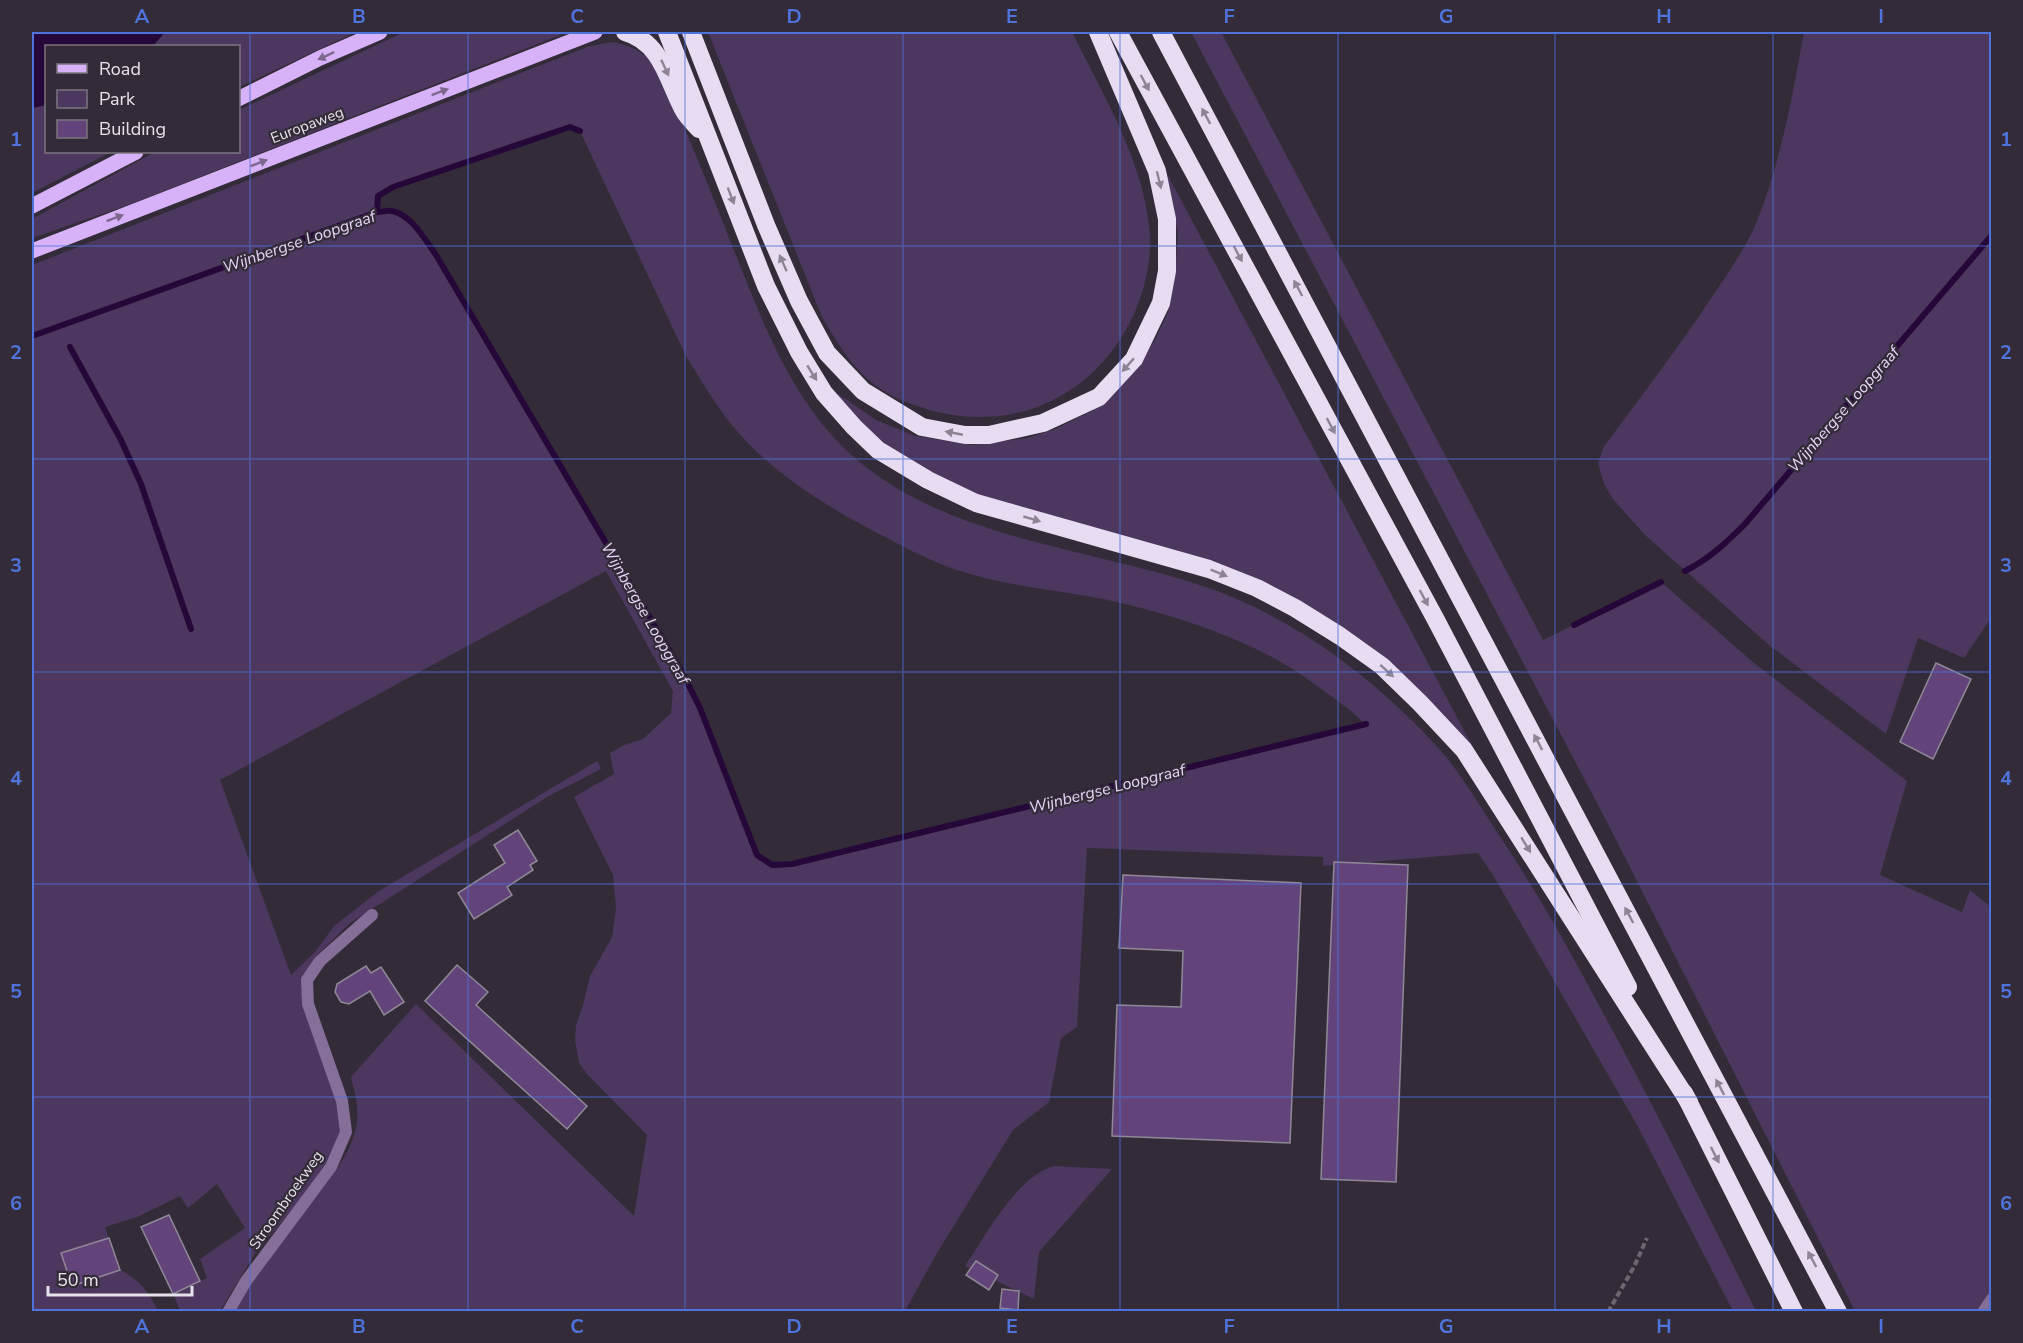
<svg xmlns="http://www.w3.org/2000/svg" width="2023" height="1343" font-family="'Nunito Sans',sans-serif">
<rect width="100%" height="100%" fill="#332c38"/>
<g fill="#4c375e" fill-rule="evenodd">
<path d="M165,32H356L239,87L238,46H153Z"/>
<path d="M404,32H568L131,204L32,238V219L155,152H238L239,110Z"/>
<path d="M708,32H1072C1102,93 1141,156 1149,225C1153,254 1146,287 1134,314C1095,398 1012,436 923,408C908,403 891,397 878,387C852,369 837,342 822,317Z"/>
<path d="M1191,32H1221L1543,640L1661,582L1754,663L1907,781L1880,875L1962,912L1970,890L1991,907L1992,1290L1975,1311H1855L1608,824Z"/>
<path d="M1804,32H1991V618L1964,658L1918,638L1886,734L1769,645L1645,535L1613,499L1604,484L1598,464L1603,448C1639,399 1676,351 1710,300C1726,276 1743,252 1755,226C1781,164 1792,97 1804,32Z"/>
<path d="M611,42C643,47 652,60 667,87C690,140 712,194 733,248C758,310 781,373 823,425C917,540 1079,543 1209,588C1268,609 1325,644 1373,685C1399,707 1425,732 1447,758C1463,778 1477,801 1491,823C1527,876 1559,931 1589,987C1648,1094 1702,1203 1756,1311H1733L1637,1125L1493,875L1478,853L1323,866V857L1087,848L1077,1027L1061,1038L1049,1102L1013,1130L937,1253L905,1311H232C246,1290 260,1267 275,1246C300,1211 347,1170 356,1128C360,1111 355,1093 351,1077L416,1004L634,1216L647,1135L588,1075L579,1063L575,1040L576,1025L583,1005L590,976L612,937L616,908L613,875L574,797L614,774L610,753L624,745L643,739L671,713L673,691L606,571L220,780L291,975L315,952L334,926L379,891L597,761L601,769L547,797L350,923L315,957L306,994L330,1071L342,1133L328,1167L254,1255L220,1311H180L173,1293L207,1278L200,1259L245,1228L217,1184L188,1208L180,1196L137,1217L105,1227L119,1269C140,1281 147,1289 158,1311L32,1312V265L587,47ZM570,127L580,131L686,356C700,378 714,403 731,424C772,474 830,509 887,538C913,552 941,566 970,574C1015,587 1062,591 1108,600C1163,612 1220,630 1270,656C1290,666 1309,680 1327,693C1340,703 1354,712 1365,724L958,826L792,864C768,865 761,864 750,841L700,708L682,672L436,255C425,240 412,215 392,211C387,211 381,212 377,211L378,196L393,187Z"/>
<path d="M46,105V152H111L32,193V108Z"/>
<path d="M1164,168L1483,766L1315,612L963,489C938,476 912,464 889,448C868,433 851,410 834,391L876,420L915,436L972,445L1028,438L1055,429L1090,412L1115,390L1138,364L1156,338L1168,312L1175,276L1178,233Z"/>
<path d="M1054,1166L1112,1169L1039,1252L1034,1299L965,1266C986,1235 1017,1176 1054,1166Z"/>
</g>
<path fill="#260739" d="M33,32H165L153,46H46V105L32,108V38Z"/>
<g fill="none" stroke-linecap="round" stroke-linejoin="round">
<g stroke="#260739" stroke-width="6">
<path d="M377,212L378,196L393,187L570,127L580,131"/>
<path d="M32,336L377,212C382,212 387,210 392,211C412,215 425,240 436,255L682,672L700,708L757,855L772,865L792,864L1366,724"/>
<path d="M70,347L121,440L141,484L191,629"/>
<path d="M1685,571C1709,559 1726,543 1745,524L1992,235"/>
<path d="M1574,625L1661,582"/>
</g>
</g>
<g fill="#62447b" stroke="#8f8896" stroke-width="1.5">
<path d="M1936,663L1971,679L1933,759L1900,742Z"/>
<path d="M518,830L537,861L530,865L533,870L507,887L512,895L474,919L458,893L505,863L494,845Z"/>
<path d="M1334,862L1408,865L1396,1182L1321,1179Z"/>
<path d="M1123,875L1301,883L1290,1143L1112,1136L1117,1005L1181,1007L1183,951L1119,948Z"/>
<path d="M457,965L488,992L476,1005L587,1106L567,1129L425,1001Z"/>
<path d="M366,966L371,973L381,967L404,1002L384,1015L370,991L349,1004L341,1002L335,992L337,984Z"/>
<path d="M169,1215L200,1281L173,1294L141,1227Z"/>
<path d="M109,1238L120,1270L72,1286L61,1253Z"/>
<path d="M976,1261L998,1275L989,1290L966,1275Z"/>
<path d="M1002,1289L1019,1291L1018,1310L1000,1308Z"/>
</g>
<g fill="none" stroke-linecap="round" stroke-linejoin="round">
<path stroke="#6d6772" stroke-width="4" stroke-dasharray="6 3" stroke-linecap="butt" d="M1608,1312L1634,1267L1647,1238"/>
<g stroke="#856f99" stroke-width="12">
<path d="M228,1312L246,1281L331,1167L346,1132L342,1101L308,1004L307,980L320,961L372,915"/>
<path d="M1983,1312L1992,1299"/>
</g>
<g stroke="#d7b2f8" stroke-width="15">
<path d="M238,99L320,58L380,32"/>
<path d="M32,206L136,152"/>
<path d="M32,251L595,32"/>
</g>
<g stroke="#e7dcf1" stroke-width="18">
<path d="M625,32C662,42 668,82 684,111C688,118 694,123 699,129"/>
<path d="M667,32L766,286L799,352L824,393L854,427L878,450L928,480L976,503L1209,569L1257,588L1295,608L1340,636L1382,666L1420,703L1464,750L1689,1102"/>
<path d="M691,32L766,225L799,301L827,353L863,391L922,427L965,435H989L1043,423L1099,397L1134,359L1161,303L1167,271V219L1157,171L1098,32"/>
<path d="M1118,32L1436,620L1628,987"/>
<path d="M1161,32L1838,1312"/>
<path d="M1684,1093L1794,1312"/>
</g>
</g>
<defs><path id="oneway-solid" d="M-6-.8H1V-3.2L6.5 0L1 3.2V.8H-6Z" transform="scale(1.5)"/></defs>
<g fill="#7d688e">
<use href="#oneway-solid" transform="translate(326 56) rotate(155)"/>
<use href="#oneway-solid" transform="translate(440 92) rotate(-21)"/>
<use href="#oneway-solid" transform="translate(259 163) rotate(-21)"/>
<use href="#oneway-solid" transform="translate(115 218) rotate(-21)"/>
</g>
<g fill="#8d8494">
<use href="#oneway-solid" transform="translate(665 68) rotate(65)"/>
<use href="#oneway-solid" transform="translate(1145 83) rotate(62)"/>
<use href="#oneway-solid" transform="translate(1206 116) rotate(-118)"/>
<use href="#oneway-solid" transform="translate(1159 180) rotate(76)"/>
<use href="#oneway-solid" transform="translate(731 196) rotate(69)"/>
<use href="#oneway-solid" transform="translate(1238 254) rotate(62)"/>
<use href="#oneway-solid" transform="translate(783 263) rotate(-114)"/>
<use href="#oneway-solid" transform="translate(1298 288) rotate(-118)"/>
<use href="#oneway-solid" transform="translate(1128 365) rotate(131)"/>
<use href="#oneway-solid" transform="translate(812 373) rotate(58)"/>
<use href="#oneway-solid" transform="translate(1331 426) rotate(62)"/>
<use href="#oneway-solid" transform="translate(954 433) rotate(-169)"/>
<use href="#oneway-solid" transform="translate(1032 519) rotate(16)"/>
<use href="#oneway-solid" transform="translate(1219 573) rotate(22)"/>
<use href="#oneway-solid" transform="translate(1424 598) rotate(62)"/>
<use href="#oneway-solid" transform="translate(1387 671) rotate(42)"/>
<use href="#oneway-solid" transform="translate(1538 742) rotate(-118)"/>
<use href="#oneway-solid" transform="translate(1526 845) rotate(58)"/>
<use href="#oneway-solid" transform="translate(1629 915) rotate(-118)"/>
<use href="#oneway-solid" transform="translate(1720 1087) rotate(-118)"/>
<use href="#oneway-solid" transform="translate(1715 1155) rotate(63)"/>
<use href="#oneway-solid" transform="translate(1812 1259) rotate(-118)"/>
</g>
<path fill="none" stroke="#4f73dc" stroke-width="1.5" stroke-opacity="0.55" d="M250,32V1312M468,32V1312M685,32V1312M903,32V1312M1120,32V1312M1338,32V1312M1555,32V1312M1773,32V1312M32,246H1992M32,459H1992M32,672H1992M32,884H1992M32,1097H1992"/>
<g text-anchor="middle" stroke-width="4.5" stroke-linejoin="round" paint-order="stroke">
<g font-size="15" fill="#e6e2ea" stroke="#332c38">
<text transform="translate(307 125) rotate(-21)" y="5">Europaweg</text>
<text transform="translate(286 1200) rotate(-55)" y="5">Stroombroekweg</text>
</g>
<g font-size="16" font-style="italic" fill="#e5d4f6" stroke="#332c38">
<text transform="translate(299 241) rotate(-19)" y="6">Wijnbergse Loopgraaf</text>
<text transform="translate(1843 409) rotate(-49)" y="6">Wijnbergse Loopgraaf</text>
<text transform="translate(646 613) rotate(60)" y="6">Wijnbergse Loopgraaf</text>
<text transform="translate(1107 788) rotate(-14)" y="6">Wijnbergse Loopgraaf</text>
</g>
</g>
<rect width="2023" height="1343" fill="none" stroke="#332c38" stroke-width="66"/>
<rect x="45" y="45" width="195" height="108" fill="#332c38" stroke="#7b757f" stroke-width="1.5"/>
<rect x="57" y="64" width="30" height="9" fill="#d7b2f8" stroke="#7b757f" stroke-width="1.5"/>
<text x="99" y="75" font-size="18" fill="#e6e2ea">Road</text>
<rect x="57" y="90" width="30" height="18" fill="#4c375e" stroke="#7b757f" stroke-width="1.5"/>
<text x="99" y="105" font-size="18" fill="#e6e2ea">Park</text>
<rect x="57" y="120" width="30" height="18" fill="#62447b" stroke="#7b757f" stroke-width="1.5"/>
<text x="99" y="135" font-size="18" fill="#e6e2ea">Building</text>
<path d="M48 1286v9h144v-9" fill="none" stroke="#e6e2ea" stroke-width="3"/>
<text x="57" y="1286" font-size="18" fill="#e6e2ea" stroke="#332c38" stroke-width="4.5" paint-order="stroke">50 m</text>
<rect x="33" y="33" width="1957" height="1277" fill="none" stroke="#4f73dc" stroke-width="2"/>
<g font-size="20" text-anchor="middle" font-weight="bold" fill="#4f73dc">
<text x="142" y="23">A</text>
<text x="359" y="23">B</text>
<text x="577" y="23">C</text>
<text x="794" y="23">D</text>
<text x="1012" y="23">E</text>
<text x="1229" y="23">F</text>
<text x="1446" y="23">G</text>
<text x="1664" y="23">H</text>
<text x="1881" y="23">I</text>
<text x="16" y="146">1</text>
<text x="2006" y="146">1</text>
<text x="16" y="359">2</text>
<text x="2006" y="359">2</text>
<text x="16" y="572">3</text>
<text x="2006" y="572">3</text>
<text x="16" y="785">4</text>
<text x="2006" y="785">4</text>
<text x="16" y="998">5</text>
<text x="2006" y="998">5</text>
<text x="16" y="1210">6</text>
<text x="2006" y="1210">6</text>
<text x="142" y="1333">A</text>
<text x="359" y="1333">B</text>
<text x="577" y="1333">C</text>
<text x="794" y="1333">D</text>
<text x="1012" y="1333">E</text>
<text x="1229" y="1333">F</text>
<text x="1446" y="1333">G</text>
<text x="1664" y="1333">H</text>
<text x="1881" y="1333">I</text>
</g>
</svg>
